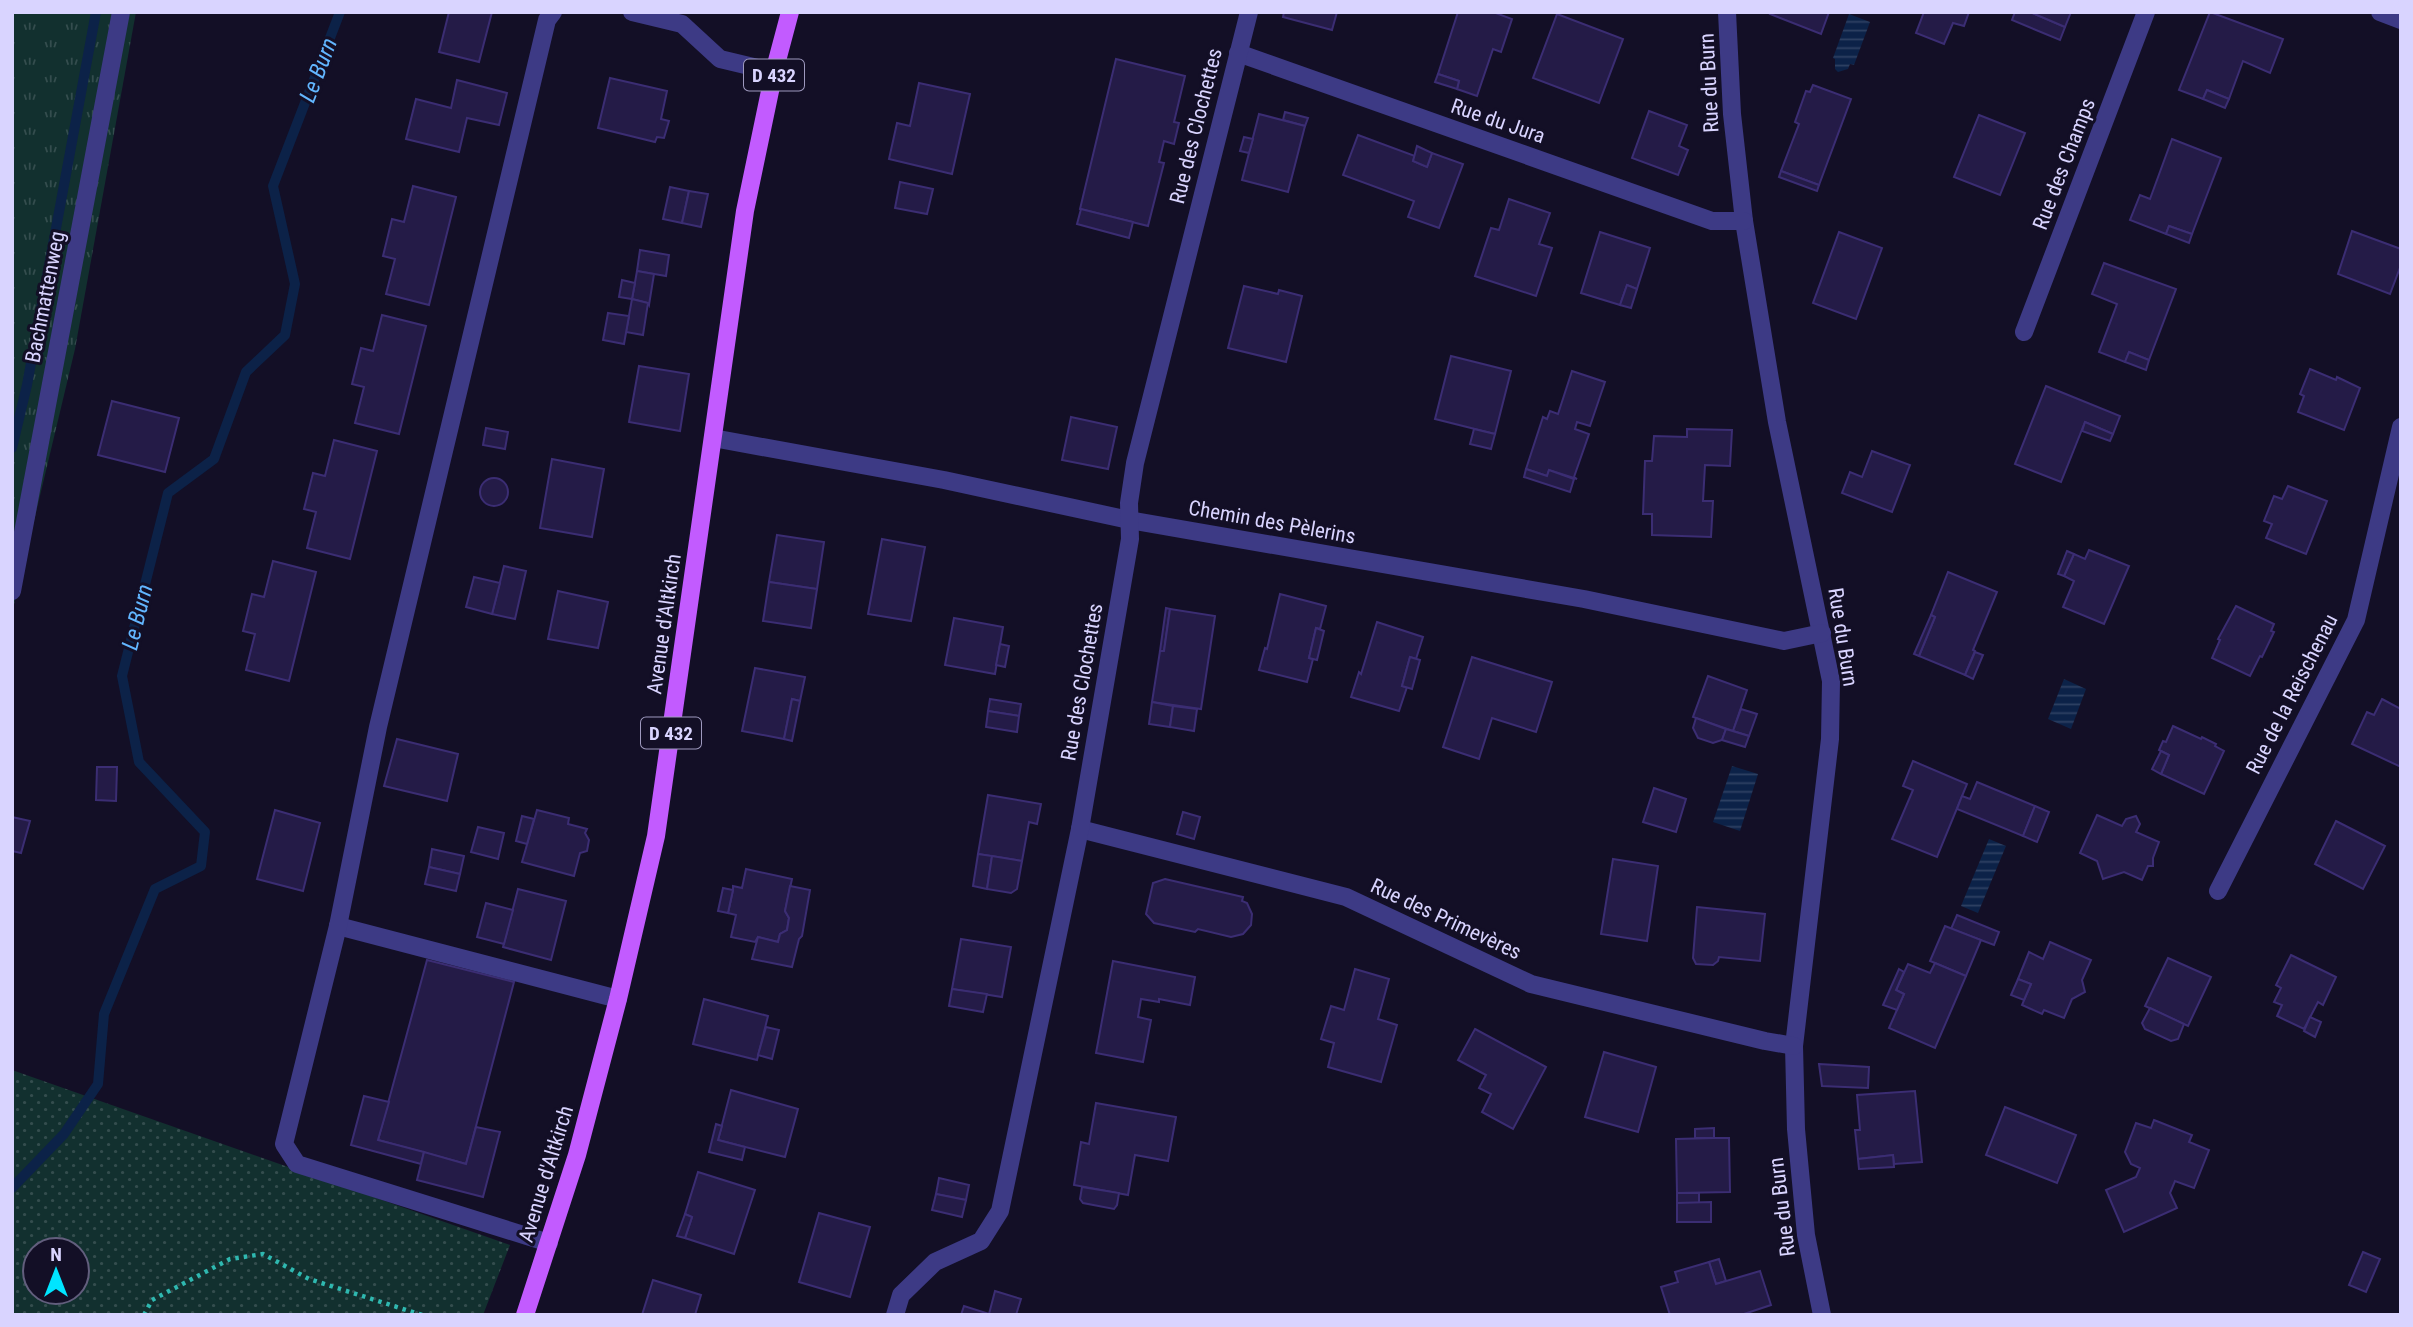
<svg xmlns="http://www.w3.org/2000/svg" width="2413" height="1327" font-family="'Roboto Condensed',sans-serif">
<defs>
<pattern id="grass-tufts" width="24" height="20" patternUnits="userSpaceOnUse" patternTransform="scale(1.75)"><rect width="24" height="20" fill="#12302f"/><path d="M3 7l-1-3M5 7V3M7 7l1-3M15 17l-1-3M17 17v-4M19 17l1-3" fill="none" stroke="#344d4e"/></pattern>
<pattern id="park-dots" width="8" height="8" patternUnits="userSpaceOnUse" patternTransform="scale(1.75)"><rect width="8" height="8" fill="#12302f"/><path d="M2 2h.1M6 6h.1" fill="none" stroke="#344d4e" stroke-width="1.8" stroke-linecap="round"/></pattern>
<pattern id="water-rules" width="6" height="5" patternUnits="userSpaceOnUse" patternTransform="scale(1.75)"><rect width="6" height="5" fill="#0c2248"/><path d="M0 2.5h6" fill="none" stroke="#2f4163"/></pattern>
</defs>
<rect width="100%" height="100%" fill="#130f26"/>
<path fill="url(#grass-tufts)" d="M12,12H136L75,349L12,613Z"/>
<path fill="url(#park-dots)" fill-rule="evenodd" d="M12,1070L510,1245L483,1315H12ZM35,1250H77V1292H35Z"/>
<g fill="url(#water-rules)">
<path d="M1849,14L1870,22L1854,65L1850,64L1848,69L1838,72L1835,69V59L1833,58Z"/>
<path d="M2064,679L2086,689L2071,729L2048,719Z"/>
<path d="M1732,766L1758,774L1740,831L1713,822Z"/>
<path d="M1989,839L2006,846L1978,913L1961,906Z"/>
</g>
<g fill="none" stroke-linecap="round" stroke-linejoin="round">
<g stroke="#0c2248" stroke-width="10">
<path d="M12,448L27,385L96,12"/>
<path d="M12,1188L64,1134L98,1084L104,1014L155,889L201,866L205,832L139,762L122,676L168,493L214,459L246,372L285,335L295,284L273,186L340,12"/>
</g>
</g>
<g fill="#241b47" stroke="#3b2d73" stroke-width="2">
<path d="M449,12H492L479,62L439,52Z"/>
<path d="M1284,12H1337L1332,30L1283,17Z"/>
<path d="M1458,12H1493L1512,19L1501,52L1493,49L1477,96L1457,89L1459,81L1438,74Z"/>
<path d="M1771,12H1829L1821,34L1770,14Z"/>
<path d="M1924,12H1969L1964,26L1953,23L1944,44L1916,33Z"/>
<path d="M2015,12H2030L2065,27L2060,40L2012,20Z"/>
<path d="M2030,12H2071L2065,27Z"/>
<path d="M2210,12L2283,39L2270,73L2243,61L2229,99L2207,90L2203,99L2179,90Z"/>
<path d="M1557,14L1623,39L1599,103L1533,78Z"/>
<path d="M1116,59L1185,76L1174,122L1179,123L1174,144L1164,141L1159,162L1164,163L1148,226L1080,209Z"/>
<path d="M1438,74L1459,81L1457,89L1435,82Z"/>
<path d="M610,78L667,91L661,119L669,121L664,138L657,137L655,142L598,128Z"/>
<path d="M457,80L507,93L499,125L467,118L459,152L406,139L416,99L451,108Z"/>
<path d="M919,83L970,94L952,174L889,159L897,123L910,126Z"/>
<path d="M1813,85L1851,99L1819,185L1781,171L1799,124L1795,122L1806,91L1810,92Z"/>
<path d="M2207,90L2229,99L2225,108L2203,99Z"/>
<path d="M1649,111L1687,125L1679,146L1688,150L1678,175L1632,158Z"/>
<path d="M1285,112L1308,118L1305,126L1283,120Z"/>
<path d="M1259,114L1305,126L1288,192L1242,180Z"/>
<path d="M1979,115L2025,133L2000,195L1954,177Z"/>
<path d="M1358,135L1415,156L1413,161L1427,167L1432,153L1463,164L1439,228L1408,217L1414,201L1343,175Z"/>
<path d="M1244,137L1253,139L1249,153L1240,151Z"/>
<path d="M2172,139L2221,158L2192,234L2169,226L2166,234L2130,220L2140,195L2150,199Z"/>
<path d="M1417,146L1432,153L1427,167L1413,161Z"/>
<path d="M1781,171L1819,185L1817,191L1779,177Z"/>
<path d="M900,182L933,189L927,214L895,208Z"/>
<path d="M413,186L456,197L429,305L386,294L395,259L383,256L392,219L404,222Z"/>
<path d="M670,187L689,191L682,223L663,219Z"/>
<path d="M689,191L708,194L701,227L682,223Z"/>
<path d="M1509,199L1550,213L1539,244L1552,248L1536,296L1475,276L1491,228L1499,230Z"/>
<path d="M1081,209L1133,222L1129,238L1077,224Z"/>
<path d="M2169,226L2192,234L2189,243L2166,234Z"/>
<path d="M2352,231L2401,249V265L2390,294L2338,274Z"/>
<path d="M1600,232L1650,248L1637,289L1627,285L1620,305L1581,293Z"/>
<path d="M1839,232L1882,248L1856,319L1813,303Z"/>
<path d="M640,250L669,255L666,276L637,271Z"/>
<path d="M2104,263L2176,289L2149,360L2129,352L2125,362L2099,352L2117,304L2092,294Z"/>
<path d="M637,271L654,274L649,305L648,303L632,299Z"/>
<path d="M622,280L635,283L632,299L619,297Z"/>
<path d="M1627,285L1637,289L1631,308L1620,305Z"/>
<path d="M1244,286L1278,294L1279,290L1302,296L1286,362L1228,348Z"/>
<path d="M632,299L648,303L643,335L626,332Z"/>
<path d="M608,313L629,316L624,344L603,340Z"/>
<path d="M382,315L426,326L399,434L355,423L364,387L352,384L361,348L373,351Z"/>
<path d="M2129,352L2149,360L2146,370L2125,362Z"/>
<path d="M1451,356L1511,371L1495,434L1435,419Z"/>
<path d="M639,366L689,374L680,431L629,422Z"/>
<path d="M2310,369L2336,380L2337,377L2360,388L2344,430L2298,412L2304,396L2300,394Z"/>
<path d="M1572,371L1605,382L1590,426L1577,422L1575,429L1589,434L1574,477L1577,479L1549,470L1547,476L1526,469L1543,417L1547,419L1550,411L1558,414Z"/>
<path d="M2046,386L2120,416L2113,434L2085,422L2061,482L2015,464Z"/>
<path d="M112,401L179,418L165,472L98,455Z"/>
<path d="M1071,417L1117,427L1108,469L1062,460Z"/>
<path d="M2085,422L2113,434L2110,441L2082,431Z"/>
<path d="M486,428L508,432L505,449L483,445Z"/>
<path d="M1474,429L1495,434L1491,449L1470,444Z"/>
<path d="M1687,429L1732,430L1730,466L1705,465L1703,501H1713L1711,537L1652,535V514H1643L1645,461H1652L1654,436L1687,437Z"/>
<path d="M334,440L377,451L350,559L307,548L316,512L304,509L313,473L325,476Z"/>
<path d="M1872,451L1910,465L1892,512L1842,493L1850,472L1862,477Z"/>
<path d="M552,459L604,469L592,537L540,528Z"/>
<path d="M1526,469L1547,476L1549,470L1574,479L1570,492L1524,477Z"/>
<circle cx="494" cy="492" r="14"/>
<path d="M2288,486L2327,501L2306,554L2266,538L2272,524L2264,521L2274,496L2282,499Z"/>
<path d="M777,535L824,542L817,589L769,582Z"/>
<path d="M882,539L925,547L911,621L868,614Z"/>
<path d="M2089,550L2129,566L2104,624L2063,607L2074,581L2064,576L2074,554L2085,559Z"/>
<path d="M2067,551L2074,554L2064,576L2058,574Z"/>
<path d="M273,561L316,572L289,681L246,670L255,634L243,631L252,594L264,597Z"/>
<path d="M504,566L526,571L515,619L492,614Z"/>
<path d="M1948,572L1997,592L1973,650L1975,651L1965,675L1919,656L1935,617L1931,615Z"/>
<path d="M474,577L500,583L492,614L466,607Z"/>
<path d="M769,582L817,589L811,628L763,621Z"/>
<path d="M558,591L608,602L598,648L548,639Z"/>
<path d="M1280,594L1326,606L1320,629L1316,628L1309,658L1313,659L1307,682L1259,670L1265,648L1267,649Z"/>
<path d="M2236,606L2274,624L2271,631L2274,632L2262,657L2260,656L2250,676L2212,658L2220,640L2218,639Z"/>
<path d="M1166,608L1170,609L1164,651H1160Z"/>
<path d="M1170,609L1215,616L1201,709L1152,702L1160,651H1164Z"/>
<path d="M1931,615L1935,617L1919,656L1914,654Z"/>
<path d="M954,618L1003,627L995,674L945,665Z"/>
<path d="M1377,622L1423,637L1416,659L1410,657L1402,686L1407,687L1399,711L1351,697L1359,672L1361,674Z"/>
<path d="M1316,628L1324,631L1317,660L1309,658Z"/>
<path d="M1000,644L1009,646L1005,667L996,665Z"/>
<path d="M1975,652L1983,655L1973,679L1965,675Z"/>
<path d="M1410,657L1420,660L1412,689L1402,686Z"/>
<path d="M1472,657L1552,682L1536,732L1492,718L1479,759L1443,747Z"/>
<path d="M755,668L805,677L800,701L792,699L784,739L742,731Z"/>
<path d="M1708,676L1747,690L1733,731L1693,717Z"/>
<path d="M792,699L800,701L792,741L784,739Z"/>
<path d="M990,699L1021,704L1019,716L988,711Z"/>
<path d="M2382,699L2401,709V767L2352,744L2367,712L2374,715Z"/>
<path d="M1152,702L1173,706L1170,727L1149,724Z"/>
<path d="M1173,706L1197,709L1194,731L1170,727Z"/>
<path d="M1741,709L1757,714L1749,736L1733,731Z"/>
<path d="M988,711L1019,716L1017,732L986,727Z"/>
<path d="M1696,718L1726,729L1722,740L1713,743L1698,738L1693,728Z"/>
<path d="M2173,726L2201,739L2202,737L2216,744L2215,746L2224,751L2204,794L2161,774L2169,755L2159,750L2163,741L2166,742Z"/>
<path d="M1726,729L1749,736L1745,747L1722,740Z"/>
<path d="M397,739L458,754L447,801L384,786Z"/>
<path d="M2161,751L2169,755L2161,774L2152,769Z"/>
<path d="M1913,761L1967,784L1937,857L1892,839L1913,790L1903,786Z"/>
<path d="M97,767H117L116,801L96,800Z"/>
<path d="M1977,782L2035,806L2023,836L1957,809L1962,796L1970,799Z"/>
<path d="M1654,788L1686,799L1676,832L1643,822Z"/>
<path d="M988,795L1041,804L1037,824L1029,822L1022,861L978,854Z"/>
<path d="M2035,806L2049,812L2037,842L2023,836Z"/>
<path d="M275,810L320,823L303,891L257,879Z"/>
<path d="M537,810L569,818L568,824L587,829L585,833L589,840L587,851L580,853L574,876L522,862Z"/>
<path d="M1183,812L1200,817L1194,839L1177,834Z"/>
<path d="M2097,815L2122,826L2126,819L2136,816L2140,824L2136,832L2159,842L2153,858V866H2148L2142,880L2124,872L2103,879L2097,861L2080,853Z"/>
<path d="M522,816L534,819L527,844L516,841Z"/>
<path d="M12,817L30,821L21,853L12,851Z"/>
<path d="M2336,821L2385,846L2363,889L2315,864Z"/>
<path d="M478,827L504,833L498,859L471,852Z"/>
<path d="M432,849L464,856L460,874L429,867Z"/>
<path d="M978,854L992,856L987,889L973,886Z"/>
<path d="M992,856L1022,861L1017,889L1011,893L987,889Z"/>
<path d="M1613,859L1658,866L1647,941L1601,934Z"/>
<path d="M429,867L460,874L456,891L425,884Z"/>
<path d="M746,869L792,879L785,911L789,918L787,930L780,934L778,942L758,937L755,942L731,937L736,915L728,913L733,890V886L742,888Z"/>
<path d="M1165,879L1243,897L1242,901L1247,903L1252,914L1251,925L1243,934L1231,937L1198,929L1195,932L1154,923L1146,914L1153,883Z"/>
<path d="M790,886L810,890L802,936L799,939L792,967L752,959L758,937L778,942L780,934L787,930L789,918L785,911Z"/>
<path d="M723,888L733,890L728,913L718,911Z"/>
<path d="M518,889L566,901L551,960L503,947Z"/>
<path d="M486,903L513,910L504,944L477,937Z"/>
<path d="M1697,907L1765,914L1760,961L1719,957L1718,961L1713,965L1696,964L1693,958Z"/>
<path d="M1957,915L1999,932L1994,945L1951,929Z"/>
<path d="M1945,926L1981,940L1966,976L1930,961Z"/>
<path d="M961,939L1011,947L1002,997L952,989Z"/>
<path d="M2050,942L2091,960L2082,980L2085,992L2072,999L2064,1018L2044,1010L2042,1014L2022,1005L2031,984L2018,979L2029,952L2043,959Z"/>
<path d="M2291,955L2336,977L2323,1005L2318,1002L2304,1029L2277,1016L2282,1005L2274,1002L2281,988L2276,985Z"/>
<path d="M2168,958L2211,977L2188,1026L2145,1006Z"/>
<path d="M427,960L514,982L466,1164L378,1140Z"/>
<path d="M1113,961L1195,977L1190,1005L1159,999V1002L1141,999L1138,1017L1151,1020L1143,1062L1096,1053Z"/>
<path d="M1935,963L1966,976L1935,1048L1889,1028L1904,994L1896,990L1908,964L1930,973Z"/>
<path d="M1355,969L1389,979L1378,1019L1397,1025L1381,1082L1328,1067L1334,1043L1321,1039L1331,1006L1344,1010Z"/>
<path d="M1899,969L1904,972L1896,990L1904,994L1897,1010L1883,1005Z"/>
<path d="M2018,979L2031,984L2024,1000L2011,995Z"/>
<path d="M952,989L987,994L983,1012L949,1006Z"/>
<path d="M704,999L768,1016L757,1060L693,1044Z"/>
<path d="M2150,1008L2184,1024L2178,1039L2171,1041L2145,1029L2142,1023Z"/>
<path d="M2310,1017L2321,1022L2315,1037L2304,1031Z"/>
<path d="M766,1027L779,1030L772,1059L758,1055Z"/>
<path d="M1475,1029L1546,1067L1513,1129L1482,1112L1491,1094L1479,1088L1486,1075L1458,1060Z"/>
<path d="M1604,1052L1656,1067L1638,1132L1585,1117Z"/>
<path d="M1819,1064L1869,1067L1868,1088L1822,1086Z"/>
<path d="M731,1090L798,1109L785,1157L718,1140Z"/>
<path d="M1915,1091L1922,1162L1894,1164L1893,1155L1858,1159L1855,1130H1860L1857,1095Z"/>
<path d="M364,1096L389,1102L378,1140L424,1152L421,1164L351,1145Z"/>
<path d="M1096,1103L1176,1117L1168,1161L1135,1155L1128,1195L1074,1185L1081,1142L1089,1144Z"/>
<path d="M2005,1107L2076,1135L2057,1183L1986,1155Z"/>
<path d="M2154,1120L2192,1135L2189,1142L2209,1150L2194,1188L2175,1181L2170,1193L2177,1208L2124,1232L2106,1190L2136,1177L2140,1168L2131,1164L2125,1152L2136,1123L2151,1128Z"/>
<path d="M716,1124L722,1126L718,1140L745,1147L742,1160L709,1152Z"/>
<path d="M476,1127L500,1132L483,1197L417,1180L424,1152L466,1164Z"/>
<path d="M1714,1128V1138H1695V1129Z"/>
<path d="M1714,1138H1729L1730,1192L1677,1193L1676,1139Z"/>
<path d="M1893,1155L1894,1167L1859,1169L1858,1159Z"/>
<path d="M698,1172L755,1190L734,1254L685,1238L692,1217L685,1214Z"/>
<path d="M939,1178L969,1185L966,1200L936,1194Z"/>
<path d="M1082,1187L1119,1193L1117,1205L1114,1209L1083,1203L1080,1199Z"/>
<rect x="1677" y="1193" width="22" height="10"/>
<path d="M936,1194L966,1200L962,1217L932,1210Z"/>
<path d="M1711,1202V1222H1677V1203Z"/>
<path d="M819,1213L870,1227L850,1297L799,1282Z"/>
<path d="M685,1214L692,1217L685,1238L677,1236Z"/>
<path d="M2363,1252L2380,1259L2366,1292L2349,1285Z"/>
<path d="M1719,1259L1726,1281L1716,1284L1709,1262Z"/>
<path d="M1709,1262L1716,1284L1760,1271L1771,1305L1741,1315H1670L1661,1287L1678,1282L1675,1272Z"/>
<path d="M653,1280L701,1295L695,1315H642Z"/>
<path d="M995,1291L1021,1299L1016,1315H961L964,1306L989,1314Z"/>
</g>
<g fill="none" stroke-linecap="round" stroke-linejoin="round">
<path stroke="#2fb8b0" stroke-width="4.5" stroke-dasharray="3.5 5" stroke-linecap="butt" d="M144,1315L152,1300L230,1259L263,1254L309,1279L422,1315"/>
<g stroke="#3d3a85" stroke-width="18">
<path d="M632,12L682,24L720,59L774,72"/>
<path d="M1727,12L1732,114L1744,221L1777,422L1831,681L1830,739L1794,1046L1796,1129L1806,1235L1822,1315"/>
<path d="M2380,12L2401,20"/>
<path d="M1238,53L1712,221H1744"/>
<path d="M2024,332L2146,12"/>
<path d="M713,438L944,480L1129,520L1584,599L1784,641L1822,633"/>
<path d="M12,591L121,12"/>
<path d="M1080,829L1346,897L1531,984L1765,1041L1794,1046"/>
<path d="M2218,891L2356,620L2401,427"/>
<path d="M338,926L618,999"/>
<path d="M549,1243L297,1164L284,1144L338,926L378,727L547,20L553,12"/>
<path d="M895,1315L901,1295L935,1262L981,1241L1000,1211L1080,829L1130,539L1129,503L1135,463L1249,12"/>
</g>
<path stroke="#c25bff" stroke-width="18" d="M525,1315L577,1155L618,999L656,836L745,211L774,72L790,12"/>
</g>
<g text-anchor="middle" stroke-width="6" stroke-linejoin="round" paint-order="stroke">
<g fill="#130f26" stroke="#9e99be" stroke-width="2">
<rect x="744" y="59.5" width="60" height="31" rx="5"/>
<rect x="641" y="717.5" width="60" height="31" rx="5"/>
</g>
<g font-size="19" font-weight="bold" fill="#d9d4ff">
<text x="774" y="82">D 432</text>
<text x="671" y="740">D 432</text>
</g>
<g font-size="21" fill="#d9d4ff" stroke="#130f26">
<text transform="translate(1709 83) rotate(-93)" y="7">Rue du Burn</text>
<text transform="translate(1498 121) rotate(19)" y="7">Rue du Jura</text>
<text transform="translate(1196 126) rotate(-76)" y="7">Rue des Clochettes</text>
<text transform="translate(2064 164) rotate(-69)" y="7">Rue des Champs</text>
<text transform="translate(45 297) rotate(-79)" y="7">Bachmattenweg</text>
<text transform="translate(1272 522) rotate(10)" y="7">Chemin des Pèlerins</text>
<text transform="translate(664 624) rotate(-82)" y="7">Avenue d'Altkirch</text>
<text transform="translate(1843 637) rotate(81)" y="7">Rue du Burn</text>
<text transform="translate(1082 682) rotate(-80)" y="7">Rue des Clochettes</text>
<text transform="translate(2292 694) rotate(-63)" y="7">Rue de la Reischenau</text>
<text transform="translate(1446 919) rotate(25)" y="7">Rue des Primevères</text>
<text transform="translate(546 1174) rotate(-73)" y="7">Avenue d'Altkirch</text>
<text transform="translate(1782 1207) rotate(-97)" y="7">Rue du Burn</text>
</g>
<g font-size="23" font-style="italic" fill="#62b6ff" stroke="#130f26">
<text transform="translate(318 70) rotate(-69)" y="8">Le Burn</text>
<text transform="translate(137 617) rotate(-76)" y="8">Le Burn</text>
</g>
</g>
<rect width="2413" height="1327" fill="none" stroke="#d9d4ff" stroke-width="28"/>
<g transform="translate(56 1271)"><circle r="33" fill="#130f26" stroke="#625e7d" stroke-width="2"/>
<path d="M0-5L12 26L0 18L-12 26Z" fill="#00e5ff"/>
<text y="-10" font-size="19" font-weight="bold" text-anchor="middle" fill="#d9d4ff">N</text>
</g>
</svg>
